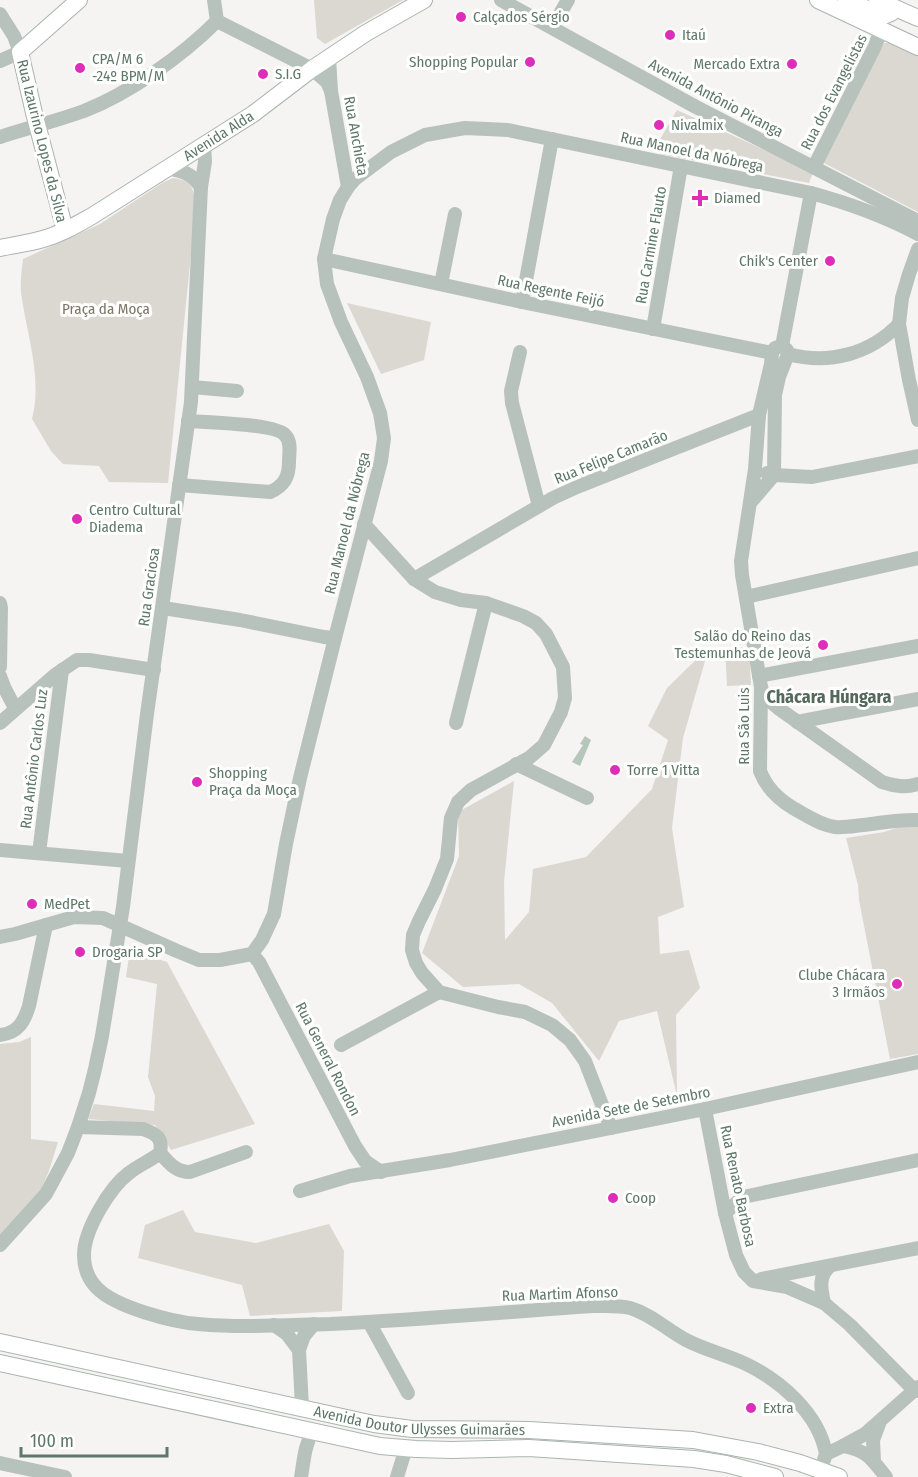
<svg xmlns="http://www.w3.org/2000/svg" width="918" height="1477" font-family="'Fira Sans Condensed',sans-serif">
<rect width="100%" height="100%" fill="#f6f3f3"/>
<g fill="#dbd8d2">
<path d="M314,0H403L325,44L317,38Z"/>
<path d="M877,40L884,43H892L918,54V212L820,161Z"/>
<path d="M677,110L813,172L809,183L660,154L659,141Z"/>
<path d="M173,178C196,180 195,195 195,214L168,483L109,482L99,466L63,464L51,451L32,419C43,377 26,333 21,292C20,281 22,269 23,259L100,224L162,183Z"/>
<path d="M347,303L431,322L424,360L381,374Z"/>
<path d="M709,647L683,738L672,828L684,907L658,917L660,954L689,950L700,988L676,1015L677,1096L657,1011L619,1021L599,1061L552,1003L519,984L463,987L422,953L459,856L458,812L514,781L504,882L505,940L529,912L533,869L586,857L652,789L668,740L648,726L667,688Z"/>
<path d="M749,647L751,685L727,686L725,648Z"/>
<path d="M902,826L918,827V1054L890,1059L859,900L858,885L846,838L884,832Z"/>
<path d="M130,950L167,962L255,1124L171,1150L155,1125L88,1119L94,1104L154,1111L155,1096L148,1077L157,984L126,977Z"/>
<path d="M31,1037V1139L58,1142L49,1171L38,1196L0,1235V1044L19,1042Z"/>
<path d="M183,1210L195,1232L256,1243L329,1224L344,1251L342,1311L250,1316L242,1285L138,1258L145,1225Z"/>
</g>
<path fill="#b5c6ba" d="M585,736L591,740L580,766L572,762L583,745L580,744Z"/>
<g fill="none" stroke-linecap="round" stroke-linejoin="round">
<g stroke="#aab5af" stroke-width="18">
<g id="major">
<path d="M818,0L918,47"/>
<path d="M846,0L884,16L891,13L895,8"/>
<path d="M877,0L918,18"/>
<path d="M65,230L34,113L20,52L79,0"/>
<path id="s1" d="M0,248C14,245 29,243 43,239C61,234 76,225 92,216L253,114L312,69L366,33L424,0"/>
<path id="s2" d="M0,1342L374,1424L412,1429L529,1430L693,1440L758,1452L800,1463L839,1477"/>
<path d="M0,1363L380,1446L416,1449L452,1450L529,1448L694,1459L726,1464L775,1477"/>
</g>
</g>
<g stroke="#b8c2bc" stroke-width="14">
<path d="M214,0L217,21"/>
<path d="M501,0L696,107L918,221"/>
<path d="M561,12L568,0"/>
<path d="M0,14L14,36L20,52L0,61"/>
<path d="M217,21L312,69L327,82L331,91"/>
<path d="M329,58L331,91L348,187"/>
<path d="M0,137C28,128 56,121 84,111C130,93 182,56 217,21"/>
<path d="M814,167L875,46L877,40L883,32"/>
<path d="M166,168C183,171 191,173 201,187"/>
<path d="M918,249L909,274L902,298L899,324L909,380L918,420"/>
<path d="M324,259L522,302L772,353"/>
<path d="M441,284L455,214"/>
<path d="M522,302L552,139"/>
<path d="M653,329L681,166"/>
<path d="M782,346L811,193"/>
<path d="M520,352L511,391L512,403L539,506"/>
<path d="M788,354C829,365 870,354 899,324"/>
<path d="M192,387L237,391"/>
<path d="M767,473L774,475L812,477L918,456"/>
<path d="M179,485L270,492C284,486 289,477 289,462C289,453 292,442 285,435C276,424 205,422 188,421"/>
<path d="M750,503L774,475L775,395L779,377L788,354L787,350L782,346L775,348L772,353L771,364L759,415L755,469L741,561L742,575L761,687L760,771C766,787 778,799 793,808C806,815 820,825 835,827C844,828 854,826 863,825C881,823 899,819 918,820"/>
<path d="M364,524L414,579L435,592L461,600L486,603L523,616L536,623L546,634L563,667L565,698L561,712L544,745L529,758L471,790L458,802L451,818L447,859L435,889L419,921L413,935L412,950L416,963L422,973L439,992L498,1007L525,1012L552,1025L570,1040L585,1061L611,1128"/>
<path d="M414,579L553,498L577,487L759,415"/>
<path d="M746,597L918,558"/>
<path d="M0,603L1,608L0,667"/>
<path d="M163,608L240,620L324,637L335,638"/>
<path d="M0,676L4,687L15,708"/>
<path d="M759,676L918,646"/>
<path d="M761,687L764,696L778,708L882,782C895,786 905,788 918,784"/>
<path d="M797,722L918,699"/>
<path d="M0,723L55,675L77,660H89L154,670"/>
<path d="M456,723L486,603"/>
<path d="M516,764L587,798"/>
<path d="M0,850L128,861"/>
<path d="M39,853L62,670"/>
<path d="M0,937L15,934L74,917L103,918L177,951L199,960H220L252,954L262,940L274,914L286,844L300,778L335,638L381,461L384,438L380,413L367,377L341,322L327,284L324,259L333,219L340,200L348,187L355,179L391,152L425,135L465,128L508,130L811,193C848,203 884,216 918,234"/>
<path d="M252,954L259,962L355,1146L365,1161L381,1172"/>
<path d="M0,1035C18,1033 24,1022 29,1006L46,925"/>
<path d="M341,1045L439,992"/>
<path d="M705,1109L725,1213L736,1255L744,1272L753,1281L787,1287L824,1303L850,1325L914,1390L918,1391"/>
<path d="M78,1127L143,1129C157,1134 163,1138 160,1153C150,1161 139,1165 129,1173C110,1187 84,1230 84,1255C84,1267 88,1279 97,1288C115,1307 172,1322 198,1324C242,1328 286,1325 330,1324C418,1320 506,1312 593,1306C605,1306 618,1305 630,1308C651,1314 667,1330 686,1340C705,1350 727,1355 746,1364C781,1381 819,1414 826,1454"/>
<path d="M160,1153C169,1163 176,1172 190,1172L246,1152"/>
<path d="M300,1191L350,1176L450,1160L601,1130L705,1109L918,1062"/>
<path d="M725,1213L743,1197L918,1160"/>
<path d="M0,1245L46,1194L68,1153L78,1127L89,1093L95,1069L102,1036L123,907L147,714L191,402L201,187L205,162L204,144"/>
<path d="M761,1279L918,1248"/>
<path d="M824,1303C821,1289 818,1276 830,1266"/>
<path d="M369,1322L408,1393"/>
<path d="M274,1325L287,1334L299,1350"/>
<path d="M302,1407L299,1350L304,1336L314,1324"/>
<path d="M843,1446C868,1451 871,1458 886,1477"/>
<path d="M824,1460L826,1454L843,1446L865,1434L918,1387"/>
<path d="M874,1461L873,1440L879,1424"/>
<path d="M0,1463L65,1477"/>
<path d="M301,1477C304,1461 304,1446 313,1431"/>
<path d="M397,1477L406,1448"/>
</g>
<use href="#major" stroke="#fff" stroke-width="16"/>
</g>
<g fill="#dd2db9" stroke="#fff" stroke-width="2">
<circle cx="461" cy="17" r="6"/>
<circle cx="670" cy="35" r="6"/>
<circle cx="530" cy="62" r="6"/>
<circle cx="792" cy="64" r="6"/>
<circle cx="80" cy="68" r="6"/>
<circle cx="263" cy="74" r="6"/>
<circle cx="659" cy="125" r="6"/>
<path d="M697 189h6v6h6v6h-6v6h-6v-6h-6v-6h6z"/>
<circle cx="830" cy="261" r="6"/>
<circle cx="77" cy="519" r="6"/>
<circle cx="823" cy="645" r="6"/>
<circle cx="615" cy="770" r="6"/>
<circle cx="197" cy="782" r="6"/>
<circle cx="32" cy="904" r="6"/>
<circle cx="80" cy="952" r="6"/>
<circle cx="897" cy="984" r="6"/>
<circle cx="613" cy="1198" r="6"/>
<circle cx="751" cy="1408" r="6"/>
</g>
<g text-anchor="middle" stroke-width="6" stroke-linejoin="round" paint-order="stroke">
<g font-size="15" fill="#5e7868" stroke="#fff" text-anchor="start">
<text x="473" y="22">Calçados Sérgio</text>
<text x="682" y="40">Itaú</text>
<text x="92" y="64">CPA/M 6<tspan x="92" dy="17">-24º BPM/M</tspan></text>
<text x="518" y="67" text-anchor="end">Shopping Popular</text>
<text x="780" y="69" text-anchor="end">Mercado Extra</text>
<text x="275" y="79">S.I.G</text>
<text x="671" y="130">Nivalmix</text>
<text x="714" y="203">Diamed</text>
<text x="818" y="266" text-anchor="end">Chik's Center</text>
<text x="89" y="515">Centro Cultural<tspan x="89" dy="17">Diadema</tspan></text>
<text x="811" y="641" text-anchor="end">Salão do Reino das<tspan x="811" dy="17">Testemunhas de Jeová</tspan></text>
<text x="627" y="775">Torre 1 Vitta</text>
<text x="209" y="778">Shopping<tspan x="209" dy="17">Praça da Moça</tspan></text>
<text x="44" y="909">MedPet</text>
<text x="92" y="957">Drogaria SP</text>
<text x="885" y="980" text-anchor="end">Clube Chácara<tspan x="885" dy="17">3 Irmãos</tspan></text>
<text x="625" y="1203">Coop</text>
<text x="763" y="1413">Extra</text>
</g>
<g font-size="15" fill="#5e7868" stroke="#fff">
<text transform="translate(834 92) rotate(-63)" y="5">Rua dos Evangelistas</text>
<text transform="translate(716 98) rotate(28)" y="5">Avenida Antônio Piranga</text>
<text dy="5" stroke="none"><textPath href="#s1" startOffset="248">Avenida Alda</textPath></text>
<text transform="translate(356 136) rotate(80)" y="5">Rua Anchieta</text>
<text transform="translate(42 141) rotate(76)" y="5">Rua Izaurino Lopes da Silva</text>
<text transform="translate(692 152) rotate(12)" y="5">Rua Manoel da Nóbrega</text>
<text transform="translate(651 245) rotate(-80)" y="5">Rua Carmine Flauto</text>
<text transform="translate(551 291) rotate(12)" y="5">Rua Regente Feijó</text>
<text transform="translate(611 457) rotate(-22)" y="5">Rua Felipe Camarão</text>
<text transform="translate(347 523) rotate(-76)" y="5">Rua Manoel da Nóbrega</text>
<text transform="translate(149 587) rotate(-82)" y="5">Rua Graciosa</text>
<text transform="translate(744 726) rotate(-90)" y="5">Rua São Luis</text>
<text transform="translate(34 759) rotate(-83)" y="5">Rua Antônio Carlos Luz</text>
<text transform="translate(328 1059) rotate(63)" y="5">Rua General Rondon</text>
<text transform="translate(631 1107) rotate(-11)" y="5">Avenida Sete de Setembro</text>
<text transform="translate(738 1186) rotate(78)" y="5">Rua Renato Barbosa</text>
<text transform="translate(560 1294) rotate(-2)" y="5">Rua Martim Afonso</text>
<text dy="5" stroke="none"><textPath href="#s2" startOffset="428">Avenida Doutor Ulysses Guimarães</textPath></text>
</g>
<g font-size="15" fill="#7b7665" stroke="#fff">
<text x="106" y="314">Praça da Moça</text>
</g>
<g font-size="18" font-weight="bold" fill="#54695c" stroke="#fff">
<text x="829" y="703">Chácara Húngara</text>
</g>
</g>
<path d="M21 1447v9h146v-9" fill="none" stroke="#5e7868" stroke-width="3"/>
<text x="30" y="1447" font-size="18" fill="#5e7868" stroke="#ffffff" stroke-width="4.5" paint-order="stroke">100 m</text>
</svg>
